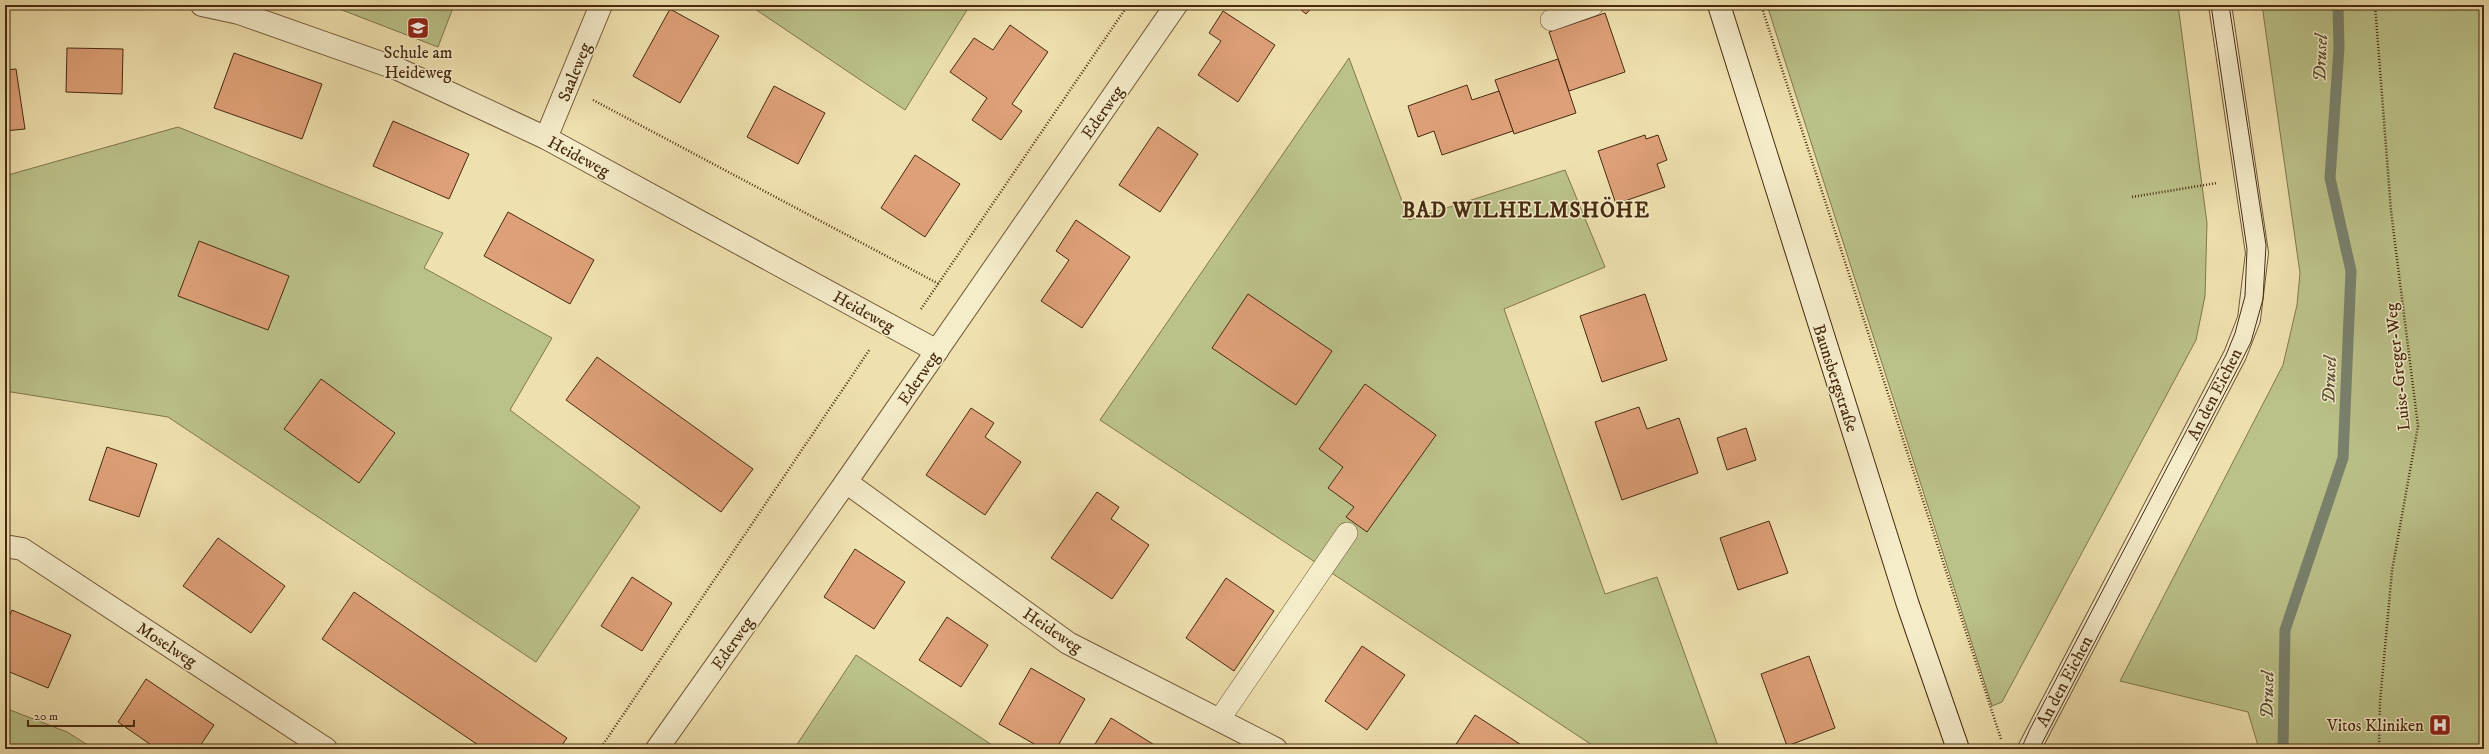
<svg xmlns="http://www.w3.org/2000/svg" width="2489" height="754" font-family="'IM FELL DW Pica',serif">
<rect width="100%" height="100%" fill="#efe1ae"/>
<filter id="stains"><feTurbulence type="fractalNoise" baseFrequency=".005" numOctaves="4"/><feColorMatrix values="0 0 0 0 .2 0 0 0 0 .09 0 0 0 0 .02 0 0 0 .5 -.17"/></filter>
<radialGradient id="worn" r=".72"><stop offset=".6" stop-color="#630" stop-opacity="0"/><stop offset="1" stop-color="#630" stop-opacity=".3"/></radialGradient>
<g fill="#bbc289" stroke="#81764c">
<path d="M329,5H454L438,47Z"/>
<path d="M749,5H970L905,110Z"/>
<path d="M1767,5H2178L2207,223L2205,296L2196,340L2002,702L1992,706Z"/>
<path d="M2262,5H2484V749H2259L2248,712L2120,681L2283,365L2297,305L2300,273Z"/>
<path d="M1349,58L1409,220L1565,170L1605,267L1504,309L1605,594L1657,577L1719,749H1598L1100,420Z"/>
<path d="M178,127L443,233L424,268L552,338L510,410L640,507L536,662L168,417L5,391V204L8,175Z"/>
<path d="M856,655L998,749H794Z"/>
<path d="M5,708L67,732L94,749H5Z"/>
</g>
<g fill="none" stroke-linecap="round" stroke-linejoin="round">
<path stroke="#79826e" stroke-width="11" d="M2283,749L2285,630L2343,458L2351,271L2330,178L2339,48L2338,5"/>
</g>
<g fill="#dea078" stroke="#472a0f">
<path d="M1067,5H1078L1075,10Z"/>
<path d="M1295,5H1314L1306,14Z"/>
<path d="M670,9L719,36L680,103L633,76Z"/>
<path d="M1223,11L1275,45L1238,102L1198,75L1221,41L1209,33Z"/>
<path d="M1605,13L1625,72L1569,91L1549,32Z"/>
<path d="M1010,25L1048,52L1012,104L1022,111L1001,140L972,120L987,98L950,72L974,38L993,50Z"/>
<path d="M67,48L123,49L122,94L66,92Z"/>
<path d="M234,53L322,84L302,139L214,108Z"/>
<path d="M1558,59L1576,113L1514,134L1495,80Z"/>
<path d="M16,69L25,129L5,131V70Z"/>
<path d="M1467,85L1472,100L1499,91L1513,131L1442,155L1434,131L1418,137L1408,106Z"/>
<path d="M774,86L825,113L798,164L747,137Z"/>
<path d="M393,121L469,154L449,199L373,166Z"/>
<path d="M1158,127L1198,154L1160,212L1119,185Z"/>
<path d="M1645,135L1646,139L1658,135L1667,160L1657,164L1665,187L1616,204L1598,151Z"/>
<path d="M915,155L960,184L925,237L881,208Z"/>
<path d="M508,212L594,260L570,304L484,256Z"/>
<path d="M1076,220L1130,257L1082,328L1041,301L1069,260L1056,251Z"/>
<path d="M199,241L289,276L268,330L178,296Z"/>
<path d="M1248,294L1332,351L1296,405L1212,348Z"/>
<path d="M1645,294L1667,360L1602,382L1580,316Z"/>
<path d="M597,357L753,469L721,512L566,400Z"/>
<path d="M321,379L395,433L359,483L284,429Z"/>
<path d="M1365,384L1436,435L1367,532L1346,517L1354,507L1328,488L1343,467L1319,449Z"/>
<path d="M1639,407L1647,429L1679,418L1698,473L1622,500L1595,422Z"/>
<path d="M971,408L994,423L985,437L1021,462L985,515L926,475Z"/>
<path d="M1746,428L1756,460L1727,470L1717,438Z"/>
<path d="M107,447L157,464L139,517L89,500Z"/>
<path d="M1097,492L1119,507L1111,519L1149,545L1112,599L1051,558Z"/>
<path d="M1769,521L1788,573L1738,590L1720,538Z"/>
<path d="M218,538L285,586L251,633L183,586Z"/>
<path d="M855,549L905,582L874,629L824,597Z"/>
<path d="M632,577L672,603L642,651L601,626Z"/>
<path d="M1226,578L1274,611L1234,671L1186,638Z"/>
<path d="M354,592L567,738L559,749H484L322,639Z"/>
<path d="M12,610L71,635L48,688L5,670V626Z"/>
<path d="M947,617L988,645L961,687L919,660Z"/>
<path d="M1362,646L1405,675L1367,730L1325,701Z"/>
<path d="M1809,656L1835,728L1787,746L1761,674Z"/>
<path d="M1031,668L1085,699L1056,749H1043L999,724Z"/>
<path d="M146,679L214,725L198,749H157L118,722Z"/>
<path d="M1475,715L1526,748L1453,749Z"/>
<path d="M1111,718L1156,746L1154,749H1092Z"/>
</g>
<g fill="none" stroke-linecap="round" stroke-linejoin="round">
<g stroke="#715837" stroke-width="22">
<g id="service">
<path d="M1551,20L1593,5"/>
<path d="M1219,720L1347,533"/>
</g>
</g>
<g stroke="#715837" stroke-width="24">
<g id="minor">
<path d="M202,5L239,13L398,69L546,138L937,351"/>
<path d="M546,138L601,5"/>
<path d="M846,482L1068,643L1276,749"/>
<path d="M5,546L22,549L326,749"/>
<path d="M657,749L846,482L1176,5"/>
</g>
</g>
<g stroke="#715837" stroke-width="24">
<path id="tertiary" d="M2029,749L2235,355L2249,319L2257,253L2220,5"/>
</g>
<g stroke="#472a0f" stroke-width="24">
<path id="secondary" d="M1719,5L1908,605L1958,749"/>
</g>
<g stroke="#472a0f" stroke-width="2.5" stroke-dasharray="1 2" stroke-linecap="butt">
<path d="M1761,5L2001,739"/>
<path d="M2375,5L2391,211L2418,426L2392,571L2380,702L2379,749"/>
<path d="M593,100L939,284"/>
<path d="M2132,197L2217,183"/>
<path d="M921,309L1128,5"/>
<path d="M600,749L870,349"/>
</g>
<use href="#service" stroke="#f5ecca" stroke-width="21"/>
<use href="#minor" stroke="#f5ecca" stroke-width="22"/>
<use href="#tertiary" stroke="#f5ecca" stroke-width="22"/>
<use href="#secondary" stroke="#f5ecca" stroke-width="22"/>
<g stroke="#472a0f" stroke-width="1">
<path d="M2021,749L2030,729L2226,355L2235,333L2245,296L2247,249L2211,5"/>
<path d="M2039,749L2240,364L2251,342L2263,299L2266,245L2229,5"/>
</g>
</g>
<defs>
<g id="school-square" transform="scale(1.15)"><rect x="-9" y="-9" width="18" height="18" rx="4" fill="#8f2418" stroke="#f5ecca"/><path d="M0-5L7-2L0 1L-7-2ZM-4 1L0 2.5L4 1V4Q0 6-4 4Z" fill="#fff"/></g>
<g id="hospital-square" transform="scale(1.15)"><rect x="-9" y="-9" width="18" height="18" rx="4" fill="#8f2418" stroke="#f5ecca"/><path d="M-5-5h3v3.5h4V-5h3V5h-3V1.5h-4V5h-3Z" fill="#fff"/></g>
</defs>
<g fill-rule="evenodd">
<use href="#school-square" x="418" y="28"/>
<use href="#hospital-square" x="2440" y="725"/>
</g>
<g text-anchor="middle" stroke-width="3" stroke-linejoin="round" paint-order="stroke">
<g font-size="17" fill="#472a0f" stroke="#f5ecca">
<text x="418" y="58">Schule am<tspan x="418" dy="20">Heideweg</tspan></text>
<text x="2424" y="731" text-anchor="end">Vitos Kliniken</text>
</g>
<g font-size="17" fill="#472a0f" stroke="#f5ecca">
<text transform="translate(574 72) rotate(-68)" y="6">Saaleweg</text>
<text transform="translate(1102 112) rotate(-55)" y="6">Ederweg</text>
<text transform="translate(579 156) rotate(28)" y="6">Heideweg</text>
<text transform="translate(864 311) rotate(29)" y="6">Heideweg</text>
<text transform="translate(2397 367) rotate(-96)" y="6">Luise-Greger-Weg</text>
<text transform="translate(918 378) rotate(-56)" y="6">Ederweg</text>
<text transform="translate(1836 378) rotate(72)" y="6">Baunsbergstraße</text>
<text transform="translate(2214 394) rotate(-63)" y="6">An den Eichen</text>
<text transform="translate(1053 630) rotate(34)" y="6">Heideweg</text>
<text transform="translate(732 643) rotate(-55)" y="6">Ederweg</text>
<text transform="translate(167 644) rotate(33)" y="6">Moselweg</text>
<text transform="translate(2064 681) rotate(-62)" y="6">An den Eichen</text>
</g>
<g font-size="18" font-style="italic" fill="#5c4f37" stroke="#f5ecca">
<text transform="translate(2320 58) rotate(-88)" y="6">Drusel</text>
<text transform="translate(2329 380) rotate(-88)" y="6">Drusel</text>
<text transform="translate(2267 695) rotate(-89)" y="6">Drusel</text>
</g>
<g font-size="21" font-weight="bold" letter-spacing="1" fill="#472a0f" stroke="#f5ecca">
<text x="1526" y="217">BAD WILHELMSHÖHE</text>
</g>
</g>
<rect width="2489" height="754" fill="none" stroke="#efe1ae" stroke-width="20"/>
<rect x="6" y="6" width="2477" height="742" fill="none" stroke="#472a0f" stroke-width="2"/>
<rect x="10" y="10" width="2469" height="734" fill="none" stroke="#472a0f"/>
<path d="M28 720v6h106v-6" fill="none" stroke="#472a0f" stroke-width="2"/>
<text x="34" y="720" font-size="12" fill="#472a0f" stroke="#f5ecca" stroke-width="3" paint-order="stroke">20 m</text>
<rect width="100%" height="100%" filter="url(#stains)"/>
<rect width="100%" height="100%" fill="url(#worn)"/>
</svg>
